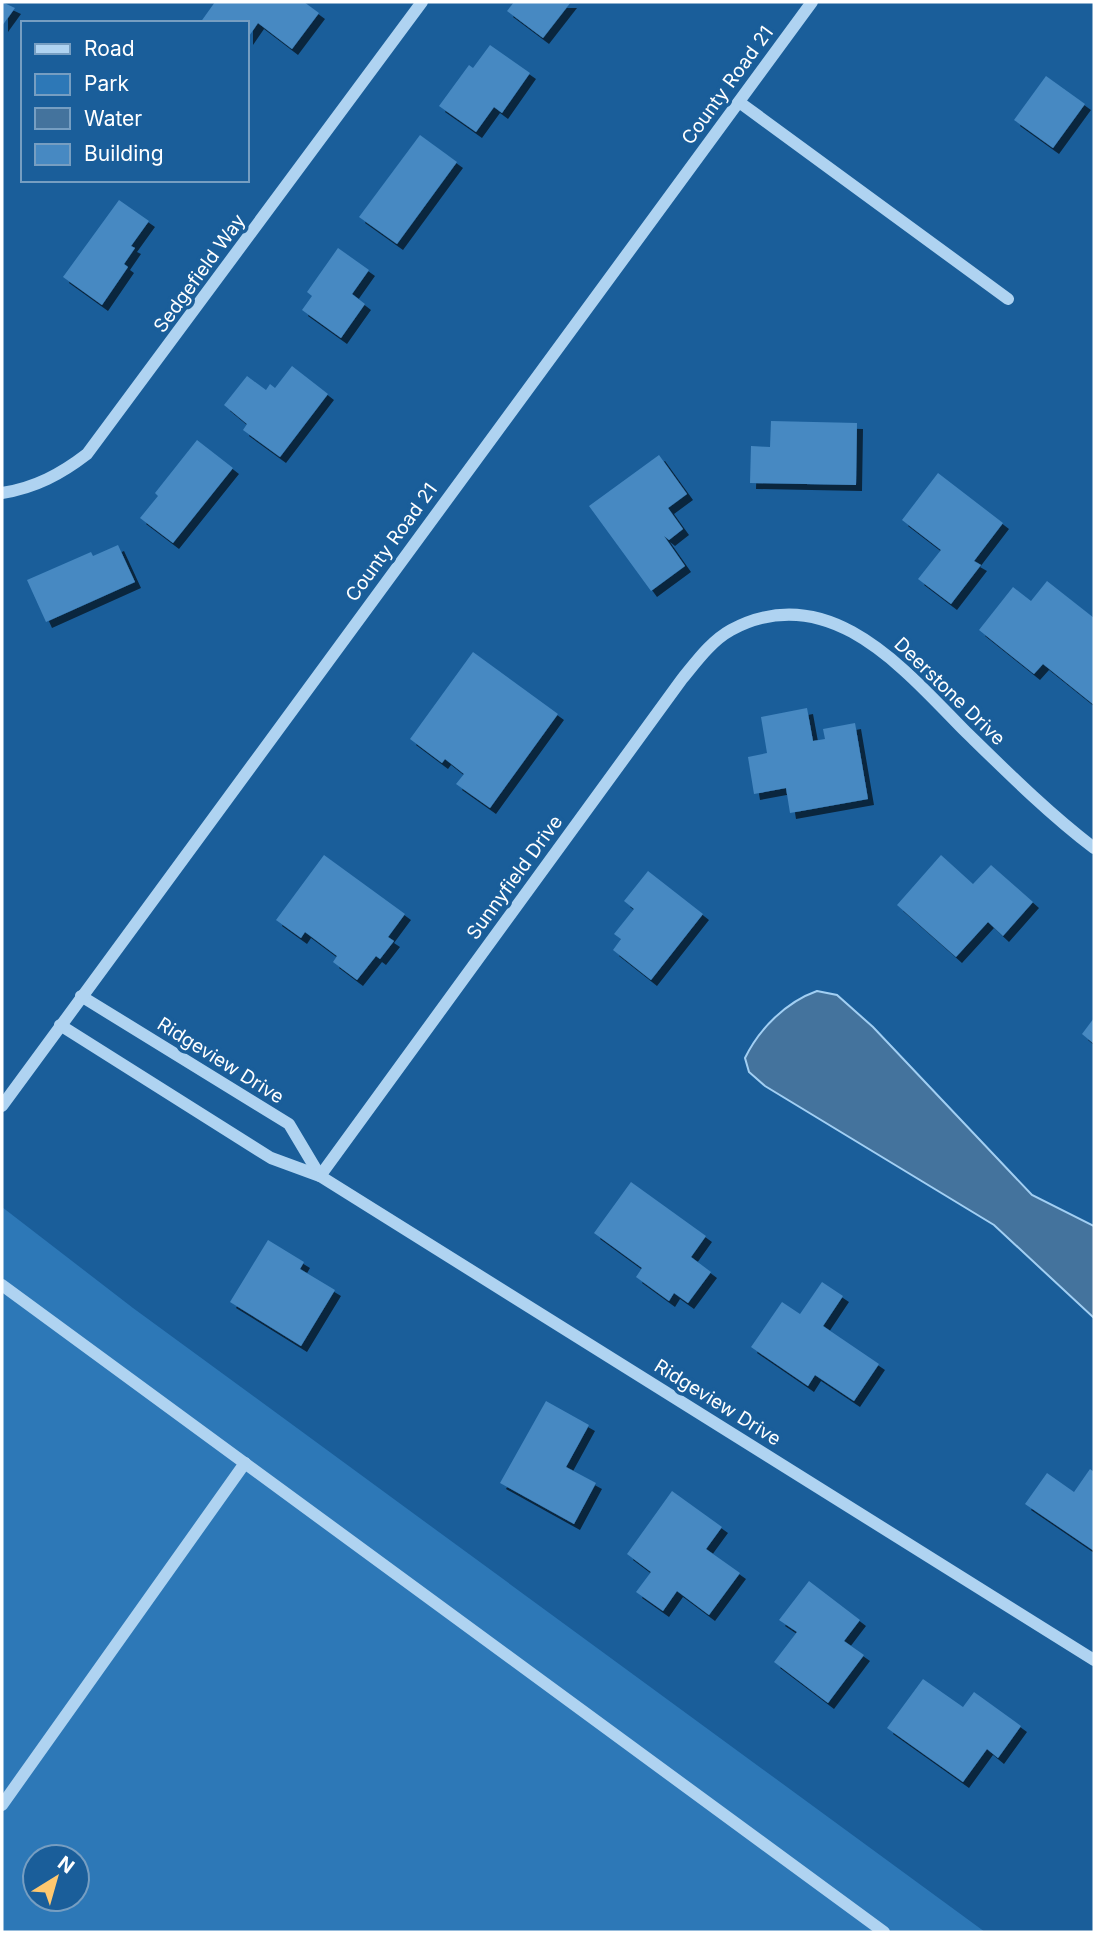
<svg xmlns="http://www.w3.org/2000/svg" width="1096" height="1934" font-family="Inter,sans-serif">
<defs>
<filter id="shadow"><feDropShadow dx="6" dy="6" stdDeviation="0" flood-color="#0009"/></filter>
</defs>
<rect width="100%" height="100%" fill="#1a5e9a"/>
<path fill="#2d78b7" fill-rule="evenodd" d="M2,1207L133,1308L985,1932H2ZM35,1857H77V1899H35Z"/>
<path fill="#44739d" stroke="#a2cff3" stroke-width="2" d="M817,991L837,995L873,1027L1032,1195L1094,1226V1318L994,1225L765,1086L749,1072L745,1058C759,1029 786,1002 817,991Z"/>
<g fill="#4789c2" filter="url(#shadow)">
<path d="M2,2L15,8L2,26Z"/>
<path d="M215,2H304L319,13L292,49L258,23L247,39V23H200Z"/>
<path d="M514,2H571L543,38L507,11Z"/>
<path d="M490,45L530,73L502,113L494,107L476,132L439,106L469,65L473,68Z"/>
<path d="M1046,76L1085,104L1053,148L1014,120Z"/>
<path d="M420,135L457,162L397,244L359,217Z"/>
<path d="M119,200L149,221L131,246L135,248L124,264L128,267L102,305L63,277Z"/>
<path d="M338,248L369,270L352,294L365,304L341,338L302,310L312,296L307,292Z"/>
<path d="M292,366L328,394L280,457L243,430L247,424L224,405L247,376L266,390L270,384L275,388Z"/>
<path d="M771,421L857,423L856,485L750,483L751,446L770,447Z"/>
<path d="M197,440L233,468L173,543L140,518L158,496L155,493Z"/>
<path d="M659,455L687,494L668,508L683,529L669,540L664,536L685,566L651,591L589,506Z"/>
<path d="M938,473L1003,523L974,561L981,565L951,604L918,579L941,550L902,520Z"/>
<path d="M118,545L135,582L46,622L27,580L91,552L93,556Z"/>
<path d="M1047,581L1094,618V705L1043,664L1034,674L979,630L1013,587L1031,601Z"/>
<path d="M473,652L558,714L490,808L456,784L464,774L445,759L442,763L410,739Z"/>
<path d="M807,708L813,741L825,739L823,729L855,723L868,799L790,813L786,788L754,794L748,757L767,753L761,717Z"/>
<path d="M324,855L405,914L388,937L394,941L380,959L376,956L357,980L333,962L337,956L305,932L301,938L276,920Z"/>
<path d="M941,855L973,884L991,865L1033,902L1003,936L988,922L956,957L897,905Z"/>
<path d="M648,871L703,914L651,980L613,950L621,939L614,934L634,909L624,901Z"/>
<path d="M1094,1018V1044L1082,1034Z"/>
<path d="M631,1182L706,1236L691,1257L711,1272L688,1303L674,1293L669,1301L636,1277L642,1268L594,1233Z"/>
<path d="M268,1240L304,1262L300,1269L335,1290L301,1346L230,1302Z"/>
<path d="M822,1282L843,1296L823,1326L879,1364L854,1401L815,1375L808,1386L751,1347L782,1302L800,1314Z"/>
<path d="M546,1401L589,1425L566,1467L596,1483L574,1524L500,1483Z"/>
<path d="M1090,1469L1094,1472V1551L1025,1504L1047,1473L1074,1492Z"/>
<path d="M672,1491L722,1527L706,1549L740,1573L709,1615L677,1591L663,1611L636,1592L651,1572L627,1554Z"/>
<path d="M809,1581L860,1620L844,1641L864,1655L828,1703L774,1662L797,1632L779,1620Z"/>
<path d="M923,1679L963,1707L974,1692L1021,1726L998,1758L987,1749L963,1782L887,1728Z"/>
</g>
<g fill="none" stroke-linecap="round" stroke-linejoin="round">
<g stroke="#afd3f1" stroke-width="12">
<path d="M739,102L1008,299"/>
<path d="M2,493C35,488 61,474 87,454L422,2"/>
<path d="M81,996L289,1124L320,1176"/>
<path d="M60,1025L271,1158L320,1176L1094,1660"/>
<path d="M2,1106L812,2"/>
<path d="M320,1176L682,679C696,662 711,641 731,630C828,578 903,668 964,730C1006,771 1048,813 1094,848"/>
<path d="M2,1285L884,1932"/>
<path d="M2,1805L245,1463"/>
</g>
</g>
<g text-anchor="middle" stroke-width="7" stroke-linejoin="round" paint-order="stroke">
<g font-size="19" fill="#fff" stroke="#1a5e9a">
<text transform="translate(727 85) rotate(-54)" y="7">County Road 21</text>
<text transform="translate(199 273) rotate(-54)" y="7">Sedgefield Way</text>
<text transform="translate(391 542) rotate(-54)" y="7">County Road 21</text>
<text transform="translate(950 691) rotate(44)" y="7">Deerstone Drive</text>
<text transform="translate(514 877) rotate(-54)" y="7">Sunnyfield Drive</text>
<text transform="translate(221 1060) rotate(32)" y="7">Ridgeview Drive</text>
<text transform="translate(718 1402) rotate(32)" y="7">Ridgeview Drive</text>
</g>
</g>
<rect width="1096" height="1934" fill="none" stroke="#ffffff" stroke-width="7"/>
<rect x="21" y="21" width="228" height="161" fill="#1a5e9a" stroke="#769ec2" stroke-width="2"/>
<rect x="35" y="44" width="35" height="10" fill="#afd3f1" stroke="#769ec2" stroke-width="2"/>
<text x="84" y="56" font-size="21" fill="#ffffff">Road</text>
<rect x="35" y="74" width="35" height="21" fill="#2d78b7" stroke="#769ec2" stroke-width="2"/>
<text x="84" y="91" font-size="21" fill="#ffffff">Park</text>
<rect x="35" y="108" width="35" height="21" fill="#44739d" stroke="#769ec2" stroke-width="2"/>
<text x="84" y="126" font-size="21" fill="#ffffff">Water</text>
<rect x="35" y="144" width="35" height="21" fill="#4789c2" stroke="#769ec2" stroke-width="2"/>
<text x="84" y="161" font-size="21" fill="#ffffff">Building</text>
<g transform="translate(56 1878) rotate(37)"><circle r="33" fill="#1a5e9a" stroke="#769ec2" stroke-width="2"/>
<path d="M0-5L12 26L0 18L-12 26Z" fill="#ffc86f"/>
<text y="-10" font-size="19" font-weight="bold" text-anchor="middle" fill="#ffffff">N</text>
</g>
</svg>
